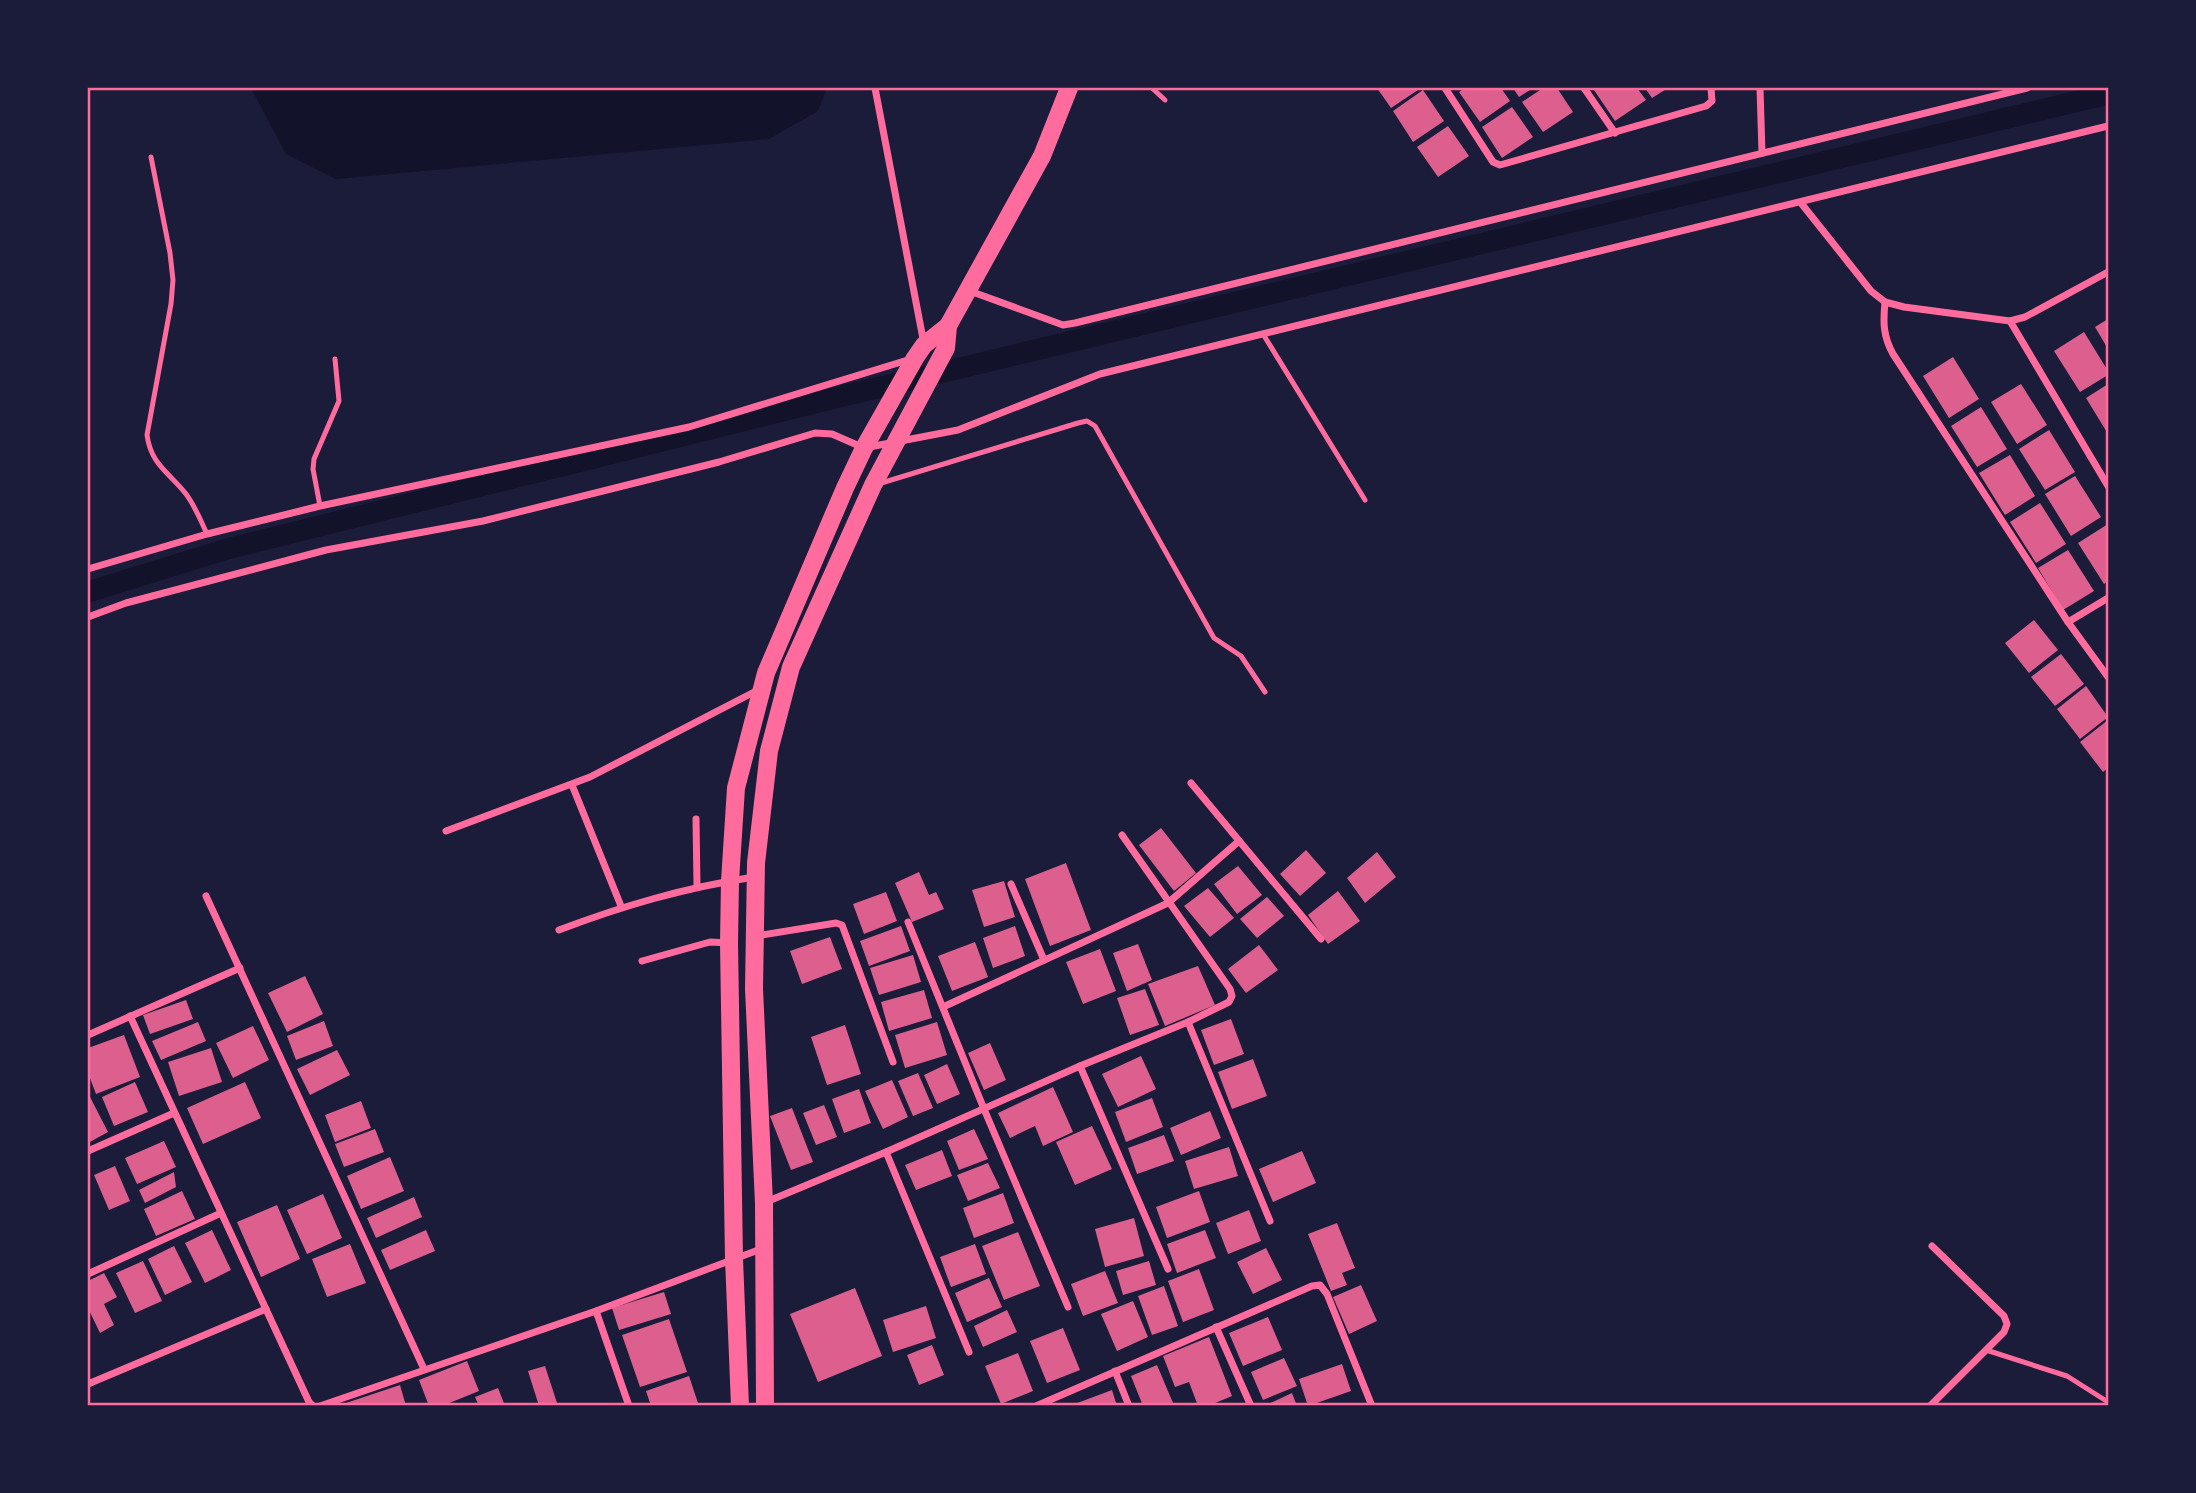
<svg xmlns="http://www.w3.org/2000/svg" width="2196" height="1493" font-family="Barlow,sans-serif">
<rect width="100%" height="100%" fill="#1b1b3a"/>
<path fill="#12122b" d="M251,88H827L818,111L769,139L336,179L286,154Z"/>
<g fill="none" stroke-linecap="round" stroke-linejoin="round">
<path stroke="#12122b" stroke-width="21" d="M88,592L227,549L847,395L2108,94"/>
</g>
<g fill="#dd5f8e">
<path d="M1377,88H1421L1391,108Z"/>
<path d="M1465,88H1501L1510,101L1480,122L1459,92Z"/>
<path d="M1513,88H1533L1519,97Z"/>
<path d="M1543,88H1557L1573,112L1543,132L1522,102Z"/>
<path d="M1598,88H1637L1646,100L1615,121L1594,90Z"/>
<path d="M1645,88H1668L1652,98Z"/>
<path d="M1423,90L1444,121L1413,142L1393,111Z"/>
<path d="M1512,107L1533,137L1502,158L1482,127Z"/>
<path d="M1448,126L1469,156L1438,177L1417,147Z"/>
<path d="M2108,319V349L2095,327Z"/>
<path d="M2084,332L2108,371V375L2080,392L2054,351Z"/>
<path d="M1953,357L1979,399L1949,418L1923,376Z"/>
<path d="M2021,384L2047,425L2017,444L1991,402Z"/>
<path d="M2108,384V434L2086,398Z"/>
<path d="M1981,407L2007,449L1977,467L1951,426Z"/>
<path d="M2049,430L2075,472L2045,490L2019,449Z"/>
<path d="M2010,455L2035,496L2005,515L1979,473Z"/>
<path d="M2075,476L2101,517L2071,536L2045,494Z"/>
<path d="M2040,503L2066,544L2036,563L2010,522Z"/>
<path d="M2108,524V581L2104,584L2078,543Z"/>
<path d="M2068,550L2094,591L2063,610L2038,568Z"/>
<path d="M2034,620L2058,650L2029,673L2005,643Z"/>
<path d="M2061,654L2084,684L2055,706L2031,677Z"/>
<path d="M2086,686L2108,717L2080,739L2057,709Z"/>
<path d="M2108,720V768L2103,772L2080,742Z"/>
<path d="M1161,828L1196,873L1174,891L1139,845Z"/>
<path d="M1306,850L1326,873L1300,896L1280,874Z"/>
<path d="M1377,852L1396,877L1365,903L1347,878Z"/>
<path d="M1066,863L1091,930L1050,946L1025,879Z"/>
<path d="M1238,866L1262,895L1237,914L1214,884Z"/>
<path d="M919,872L929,895L936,892L944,909L912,922L895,883Z"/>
<path d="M1004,881L1015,917L984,927L972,890Z"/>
<path d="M1208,888L1234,918L1210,937L1184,906Z"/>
<path d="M1338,891L1360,921L1328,944L1308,915Z"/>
<path d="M886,892L897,921L864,934L853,904Z"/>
<path d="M1267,897L1284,916L1257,938L1240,919Z"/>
<path d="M901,926L910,951L869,966L860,941Z"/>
<path d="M1015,926L1025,956L993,968L983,938Z"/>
<path d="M830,937L842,969L802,984L790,951Z"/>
<path d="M975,942L988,977L952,991L938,956Z"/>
<path d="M1138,944L1152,980L1127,991L1113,953Z"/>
<path d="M1259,945L1278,970L1246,993L1228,969Z"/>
<path d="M1100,949L1116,991L1083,1004L1066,962Z"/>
<path d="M913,955L921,982L879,995L870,968Z"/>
<path d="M1198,966L1215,1005L1165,1026L1148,984Z"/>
<path d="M305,976L323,1014L287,1032L268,993Z"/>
<path d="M1145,989L1159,1025L1130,1035L1117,998Z"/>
<path d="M924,990L932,1018L889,1031L881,1002Z"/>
<path d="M186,1000L193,1019L150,1034L143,1015Z"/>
<path d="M1231,1019L1244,1054L1214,1065L1201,1030Z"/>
<path d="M324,1021L333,1046L296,1060L287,1036Z"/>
<path d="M198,1022L206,1041L161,1060L152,1041Z"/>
<path d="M937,1022L947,1055L905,1068L895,1035Z"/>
<path d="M845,1025L861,1074L827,1085L811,1037Z"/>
<path d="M253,1026L269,1060L233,1078L216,1043Z"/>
<path d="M124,1035L140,1077L96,1094L88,1073V1048Z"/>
<path d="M990,1043L1006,1080L984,1090L968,1053Z"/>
<path d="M211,1048L222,1082L179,1096L168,1062Z"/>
<path d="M337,1050L350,1075L310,1095L297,1069Z"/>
<path d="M1141,1056L1156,1089L1118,1107L1102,1074Z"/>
<path d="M1253,1059L1267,1096L1232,1109L1218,1072Z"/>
<path d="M947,1064L960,1094L937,1104L924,1075Z"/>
<path d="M918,1073L933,1108L913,1116L898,1081Z"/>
<path d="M892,1080L908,1117L883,1129L865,1091Z"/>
<path d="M135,1082L148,1112L114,1126L102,1097Z"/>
<path d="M245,1082L261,1118L203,1144L187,1108Z"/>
<path d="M1053,1087L1073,1132L1043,1146L1035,1126L1010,1138L998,1113Z"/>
<path d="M859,1089L871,1123L844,1133L832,1099Z"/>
<path d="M88,1093L108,1132L88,1143Z"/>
<path d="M1152,1098L1163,1127L1126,1142L1115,1112Z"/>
<path d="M361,1101L371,1128L335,1142L325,1115Z"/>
<path d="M824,1105L837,1137L816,1145L803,1113Z"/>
<path d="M792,1108L813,1162L791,1170L770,1116Z"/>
<path d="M1210,1111L1221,1138L1181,1155L1170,1128Z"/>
<path d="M1092,1126L1112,1169L1075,1185L1056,1142Z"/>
<path d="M375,1129L384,1152L344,1167L335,1144Z"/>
<path d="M974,1129L988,1159L959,1170L947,1141Z"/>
<path d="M1164,1135L1174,1161L1137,1174L1128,1148Z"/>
<path d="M164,1141L176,1167L137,1184L125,1158Z"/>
<path d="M1229,1147L1238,1176L1194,1189L1185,1161Z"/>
<path d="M942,1150L952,1176L916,1190L905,1165Z"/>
<path d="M1302,1151L1316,1183L1273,1202L1259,1169Z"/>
<path d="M390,1157L404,1191L361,1209L347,1176Z"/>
<path d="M988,1163L1000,1188L968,1201L957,1175Z"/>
<path d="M115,1166L130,1201L109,1210L94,1175Z"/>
<path d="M174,1172L176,1187L145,1203L139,1190Z"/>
<path d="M182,1191L195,1219L156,1236L144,1209Z"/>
<path d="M1199,1191L1210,1222L1167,1238L1156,1207Z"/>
<path d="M1003,1193L1014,1223L974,1238L963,1208Z"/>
<path d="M323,1194L342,1238L307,1254L287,1210Z"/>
<path d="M414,1197L422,1217L376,1238L367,1218Z"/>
<path d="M277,1205L300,1259L261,1277L237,1222Z"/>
<path d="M1249,1210L1261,1241L1228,1254L1216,1223Z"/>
<path d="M1134,1218L1144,1256L1105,1267L1095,1229Z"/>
<path d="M1337,1223L1355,1268L1342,1273L1347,1285L1331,1291L1308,1234Z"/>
<path d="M212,1230L231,1270L205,1283L185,1243Z"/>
<path d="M426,1230L435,1251L390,1270L381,1250Z"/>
<path d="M1205,1230L1216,1258L1177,1273L1167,1244Z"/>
<path d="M1018,1232L1040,1286L1004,1300L982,1246Z"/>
<path d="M350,1244L366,1283L327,1297L312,1259Z"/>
<path d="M975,1244L986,1274L951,1287L940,1257Z"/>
<path d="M174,1246L192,1282L165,1295L148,1259Z"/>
<path d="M1266,1248L1282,1280L1253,1294L1237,1262Z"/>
<path d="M143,1261L162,1301L135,1313L116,1273Z"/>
<path d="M1149,1261L1156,1285L1123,1295L1116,1271Z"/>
<path d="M1199,1269L1214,1310L1183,1322L1168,1281Z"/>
<path d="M1105,1271L1118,1303L1083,1316L1071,1284Z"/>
<path d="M104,1273L117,1297L104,1304L114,1325L100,1333L88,1308V1281Z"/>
<path d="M989,1278L1002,1307L967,1322L955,1293Z"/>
<path d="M1361,1285L1377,1321L1349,1334L1333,1297Z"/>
<path d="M1164,1286L1178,1326L1152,1335L1138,1296Z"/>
<path d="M855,1288L882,1356L818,1382L790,1314Z"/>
<path d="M664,1292L671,1314L619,1330L612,1308Z"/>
<path d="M1133,1301L1148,1337L1117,1351L1101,1314Z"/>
<path d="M926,1306L936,1338L893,1352L883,1320Z"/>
<path d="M1007,1310L1017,1332L983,1347L974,1326Z"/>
<path d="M1268,1317L1282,1350L1243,1366L1229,1333Z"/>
<path d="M669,1319L687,1372L640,1387L622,1335Z"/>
<path d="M1063,1328L1080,1370L1047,1383L1030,1341Z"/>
<path d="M1209,1337L1232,1396L1208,1406H1198L1189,1382L1175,1387L1163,1356Z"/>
<path d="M932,1345L944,1375L919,1385L907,1355Z"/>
<path d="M1018,1353L1033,1391L1001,1404L985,1366Z"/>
<path d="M1284,1358L1297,1386L1263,1400L1251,1372Z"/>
<path d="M467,1361L479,1391L442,1406H429L419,1380Z"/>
<path d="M1342,1364L1351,1391L1308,1406L1299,1379Z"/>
<path d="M1157,1365L1173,1403L1166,1406H1143L1131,1376Z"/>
<path d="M545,1366L558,1406H539L528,1371Z"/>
<path d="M689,1376L699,1406H651L646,1391Z"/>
<path d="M400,1385L406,1406H340V1405Z"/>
<path d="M498,1388L505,1406H479L475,1397Z"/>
<path d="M1112,1390L1117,1406H1072V1405Z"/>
<path d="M1292,1393L1297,1406H1264Z"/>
</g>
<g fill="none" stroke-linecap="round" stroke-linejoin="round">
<g stroke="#ff6b9d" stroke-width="5">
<path d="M1152,88L1165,100"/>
<path d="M151,157L170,253L173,280L171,304L147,435C151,465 169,472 186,494C195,506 201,521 207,534"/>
<path d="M1263,334L1365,500"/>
<path d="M878,484L1078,423L1087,421L1095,426L1214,638L1241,656L1265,692"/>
<path d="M320,506L313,469L314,459L339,401L335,359"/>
<path d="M1986,1350L2067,1376L2108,1402"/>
</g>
<g stroke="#ff6b9d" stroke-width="7">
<path d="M875,88L924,344"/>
<path d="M1445,88L1493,162L1500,165L1706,106L1712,101L1711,88"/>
<path d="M1584,88L1615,133"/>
<path d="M1760,88L1762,153"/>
<path d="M1801,203L1871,291L1885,302L1904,307L2010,321L2025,317L2108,272"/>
<path d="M967,290L1063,325L1075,323L2027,88"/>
<path d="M1885,302C1883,322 1883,336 1893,354L2068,622L2108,677"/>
<path d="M2010,321L2108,486"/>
<path d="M88,569L207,534L320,506L689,427L911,359"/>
<path d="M88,617L126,603L326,550L483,521L719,462L815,433L832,434L864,448L958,430L1100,374L2108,126"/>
<path d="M2068,622L2108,598"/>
<path d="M1191,783L1321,939"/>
<path d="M572,785L621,906"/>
<path d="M696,819L697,886"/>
<path d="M446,831L590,777L758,690"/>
<path d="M1011,884L1044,960"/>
<path d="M206,896L424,1369"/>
<path d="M908,922L984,1109L1068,1307"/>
<path d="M559,930C625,905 684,888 754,877"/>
<path d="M756,936L836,923L842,925L893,1062"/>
<path d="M642,961L710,942L729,943"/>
<path d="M943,1007L1168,903L1239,841"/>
<path d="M130,1016L309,1402L313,1406"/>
<path d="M1188,1022L1270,1221"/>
<path d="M88,1035L240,968"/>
<path d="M1080,1066L1168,1269"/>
<path d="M88,1151L174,1113"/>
<path d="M886,1152L969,1352"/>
<path d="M766,1202L886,1152L1080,1066L1188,1022L1229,1002L1232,996L1230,989L1122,835"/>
<path d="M88,1274L221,1213"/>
<path d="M596,1311L629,1406"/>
<path d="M1216,1327L1251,1406"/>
<path d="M1115,1371L1129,1406"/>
<path d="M88,1384L266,1309"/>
<path d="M320,1406L596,1311L761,1249"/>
<path d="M1036,1406L1312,1286L1320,1285L1327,1294L1372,1406"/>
<path d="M1930,1406L2004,1332L2007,1324L2004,1316L1932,1246"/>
</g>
<g stroke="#ff6b9d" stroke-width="18">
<path d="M740,1406L734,1259L729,943L730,881L736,788L766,673L845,488L864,448L915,358L924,345L948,326"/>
<path d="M765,1406L764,1203L754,989L756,863L769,751L791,667L873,485L946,348L948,326L1042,156L1069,88"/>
</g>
</g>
<rect width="2196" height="1493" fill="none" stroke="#1b1b3a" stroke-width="178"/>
<rect x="89" y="89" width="2018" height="1315" fill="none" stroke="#ff6b9d" stroke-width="2.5"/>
</svg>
